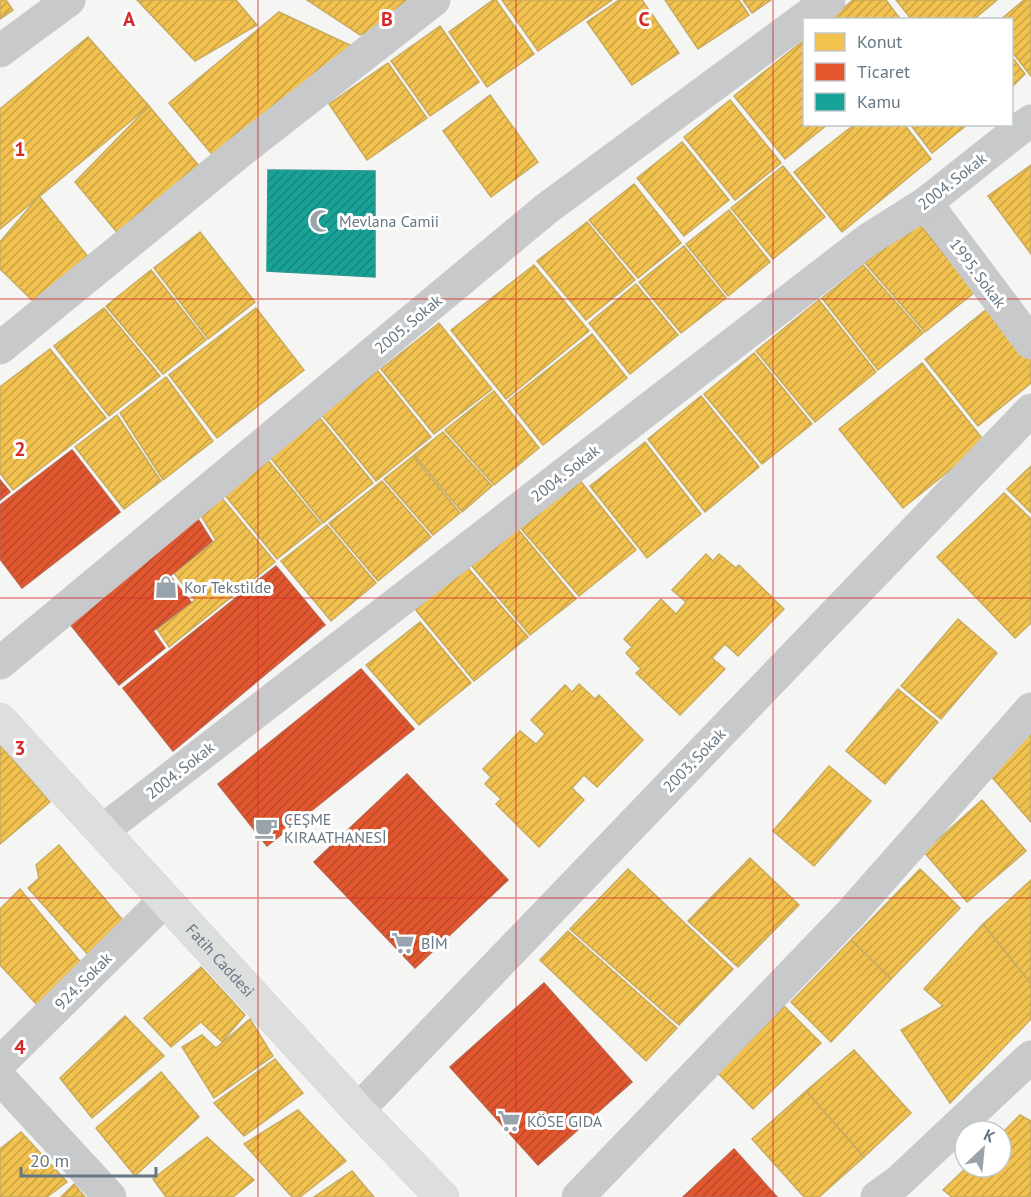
<svg xmlns="http://www.w3.org/2000/svg" width="1031" height="1197" font-family="'PT Sans',sans-serif">
<defs>
<pattern id="homes-hatch" width="6" height="6" patternUnits="userSpaceOnUse" patternTransform="scale(1.5)"><rect width="6" height="6" fill="#f2c14e"/><path d="M-1 1l2-2M0 6l6-6M5 7l2-2" fill="none" stroke="#c8a246"/></pattern>
<pattern id="shops-hatch" width="6" height="6" patternUnits="userSpaceOnUse" patternTransform="scale(1.5)"><rect width="6" height="6" fill="#e4572e"/><path d="M-1 1l2-2M0 6l6-6M5 7l2-2" fill="none" stroke="#b34a2c"/></pattern>
<pattern id="public-hatch" width="6" height="6" patternUnits="userSpaceOnUse" patternTransform="scale(1.5)"><rect width="6" height="6" fill="#17a398"/><path d="M-1 1l2-2M0 6l6-6M5 7l2-2" fill="none" stroke="#19837c"/></pattern>
</defs>
<rect width="100%" height="100%" fill="#f5f5f4"/>
<g fill="url(#homes-hatch)" stroke="#c8ab5e" stroke-width="1.5">
<path d="M0,0H6L13,10L0,19Z"/>
<path d="M137,0H236L257,25L195,61Z"/>
<path d="M307,0H406L417,13L360,35Z"/>
<path d="M493,0H496L534,54L487,87L449,32Z"/>
<path d="M502,0H612L538,51Z"/>
<path d="M619,0H642L679,53L632,85L587,22Z"/>
<path d="M665,0H739L749,15L698,49Z"/>
<path d="M743,0H771L752,13Z"/>
<path d="M853,0H886L901,20H829Z"/>
<path d="M896,0H997L973,20H912Z"/>
<path d="M1024,0H1031V76L1012,52V20H1000Z"/>
<path d="M279,12L354,47L215,158L169,103Z"/>
<path d="M440,26L479,82L430,116L391,61Z"/>
<path d="M88,37L149,106L0,229V109Z"/>
<path d="M804,40V124H828L785,159L734,96Z"/>
<path d="M1012,57L1025,74L1012,87Z"/>
<path d="M388,63L427,118L367,160L329,104Z"/>
<path d="M490,95L538,162L491,197L443,131Z"/>
<path d="M730,100L781,163L735,200L684,137Z"/>
<path d="M149,106L199,166L120,236L75,182Z"/>
<path d="M855,124H904L931,159L842,232L794,172Z"/>
<path d="M910,124H968L932,153Z"/>
<path d="M682,142L729,200L684,236L637,178Z"/>
<path d="M1031,165V254L988,196Z"/>
<path d="M783,166L825,217L773,259L731,208Z"/>
<path d="M634,184L681,243L638,278L589,220Z"/>
<path d="M39,196L90,259L34,302L0,269V242Z"/>
<path d="M729,210L770,262L728,296L686,244Z"/>
<path d="M917,221L975,292L925,332L865,263Z"/>
<path d="M587,222L635,280L586,320L537,261Z"/>
<path d="M200,232L255,302L208,339L154,268Z"/>
<path d="M684,246L726,298L681,333L639,282Z"/>
<path d="M534,265L589,331L506,399L451,330Z"/>
<path d="M863,265L923,333L878,370L822,298Z"/>
<path d="M151,270L206,340L163,374L106,306Z"/>
<path d="M636,284L678,335L630,374L589,323Z"/>
<path d="M819,300L876,372L815,422L756,351Z"/>
<path d="M104,308L160,376L109,416L54,346Z"/>
<path d="M256,308L304,370L217,438L169,375Z"/>
<path d="M988,308L1031,360V383L978,426L925,359Z"/>
<path d="M439,323L492,389L434,434L381,369Z"/>
<path d="M592,334L627,378L543,445L508,401Z"/>
<path d="M50,349L106,418L13,490L0,473V387Z"/>
<path d="M754,353L812,424L762,464L704,394Z"/>
<path d="M922,363L985,442L903,508L839,429Z"/>
<path d="M378,371L431,437L376,481L322,415Z"/>
<path d="M166,377L213,441L163,480L120,413Z"/>
<path d="M494,391L539,448L494,485L445,430Z"/>
<path d="M701,396L759,467L705,512L648,439Z"/>
<path d="M117,415L161,481L124,509L75,447Z"/>
<path d="M319,417L373,483L323,523L270,457Z"/>
<path d="M443,432L492,486L462,512L414,455Z"/>
<path d="M645,442L701,514L647,558L590,486Z"/>
<path d="M413,456L460,513L433,535L384,479Z"/>
<path d="M267,459L321,524L277,559L224,494Z"/>
<path d="M1031,466V513L1007,489Z"/>
<path d="M578,478L636,550L579,596L519,526Z"/>
<path d="M382,481L431,537L378,581L329,523Z"/>
<path d="M1004,493L1031,519V623L1015,638L937,557Z"/>
<path d="M221,497L275,562L169,647L157,629L195,600L174,573L216,540L200,514Z"/>
<path d="M327,525L376,583L331,621L281,561Z"/>
<path d="M517,528L576,599L530,635L471,565Z"/>
<path d="M706,554L713,561L719,554L736,568L739,565L784,609L738,656L725,644L712,658L725,669L680,715L636,673L641,669L626,653L632,647L624,639L661,599L676,614L686,602L672,590Z"/>
<path d="M468,568L528,637L474,681L415,609Z"/>
<path d="M958,619L997,653L941,719L901,686Z"/>
<path d="M420,622L471,683L419,725L366,665Z"/>
<path d="M579,684L595,699L599,695L643,740L597,787L584,775L572,788L584,800L539,847L496,804L501,799L485,784L491,777L483,769L520,731L536,744L545,734L531,720L565,685L572,692Z"/>
<path d="M898,689L938,722L885,784L846,751Z"/>
<path d="M1031,723V822L983,767Z"/>
<path d="M0,745L50,802L0,844Z"/>
<path d="M829,766L871,801L814,866L773,831Z"/>
<path d="M982,800L1026,851L967,902L924,852Z"/>
<path d="M59,845L126,924L91,958L28,888L39,878L36,865Z"/>
<path d="M750,858L799,905L738,967L688,921Z"/>
<path d="M628,869L733,969L679,1025L570,929Z"/>
<path d="M920,869L960,908L891,979L851,940Z"/>
<path d="M1031,880V984L983,924Z"/>
<path d="M20,889L83,965L39,1007L0,965V909Z"/>
<path d="M983,924L1031,984V1019L950,1103L901,1030L943,1006L924,989Z"/>
<path d="M568,931L677,1028L646,1061L540,960Z"/>
<path d="M851,940L891,979L831,1042L791,1002Z"/>
<path d="M201,967L245,1015L222,1042L201,1022L171,1047L144,1018Z"/>
<path d="M782,1004L821,1043L753,1109L715,1070Z"/>
<path d="M125,1016L164,1056L92,1118L60,1078Z"/>
<path d="M250,1019L273,1056L214,1098L182,1047L202,1035L216,1048Z"/>
<path d="M854,1050L911,1113L864,1157L806,1091Z"/>
<path d="M275,1059L303,1093L244,1136L214,1103Z"/>
<path d="M161,1072L199,1117L135,1176L96,1128Z"/>
<path d="M806,1091L864,1157L819,1197H804L752,1139Z"/>
<path d="M298,1110L346,1161L300,1197H292L244,1144Z"/>
<path d="M1020,1115L1031,1121V1197H952L943,1190L967,1167H1001V1134Z"/>
<path d="M21,1132L67,1182L47,1197H0V1149Z"/>
<path d="M207,1137L254,1180L233,1197H166L153,1179Z"/>
<path d="M352,1171L374,1197H314Z"/>
<path d="M74,1184L85,1197H61Z"/>
</g>
<g fill="url(#shops-hatch)" stroke="#be6148" stroke-width="1.5">
<path d="M72,450L120,512L22,588L0,559V505Z"/>
<path d="M0,480L10,492L0,500Z"/>
<path d="M196,516L212,541L170,576L191,602L153,631L165,648L119,685L66,619Z"/>
<path d="M276,566L325,625L173,751L123,688Z"/>
<path d="M361,669L414,729L267,846L218,784Z"/>
<path d="M407,774L508,880L415,968L314,862Z"/>
<path d="M544,983L632,1082L538,1165L450,1067Z"/>
<path d="M734,1149L777,1197H683Z"/>
</g>
<path fill="url(#public-hatch)" stroke="#2f9692" stroke-width="1.5" d="M268,170L375,171V277L267,271Z"/>
<g fill="none" stroke-linecap="round" stroke-linejoin="round">
<g stroke="#d1d2d2" stroke-width="34">
<g id="secondary">
<path id="s1" d="M0,720L358,1110L442,1197"/>
</g>
</g>
<g stroke="#c8c9ca" stroke-width="33">
<path d="M0,51L69,0"/>
<path d="M926,203L1031,343"/>
<path d="M0,348L236,155L434,0"/>
<path d="M0,663L546,209L829,0"/>
<path d="M102,831L866,241L926,203L1018,130L1031,121"/>
<path d="M0,1063L165,900"/>
<path d="M0,1078L110,1197"/>
<path d="M358,1110L1031,410"/>
<path d="M578,1197L852,912L1031,709"/>
<path d="M877,1197L898,1182L1031,1057"/>
</g>
<use href="#secondary" stroke="#dddede" stroke-width="33"/>
</g>
<path fill="none" stroke="#d62828" stroke-width="1.5" stroke-opacity="0.55" d="M258,0V1197M516,0V1197M773,0V1197M0,299H1031M0,598H1031M0,898H1031"/>
<defs>
<g id="mosque-bare" transform="scale(1.8)"><path d="M3.5-4.9A6 6 0 1 0 3.5 4.9A5 5 0 1 1 3.5-4.9Z" fill="#99a3ab" stroke="#fff" stroke-width="2.5" paint-order="stroke"/></g>
<g id="shop-bare" transform="scale(1.8)"><path d="M-5-2.5h2.3a2.7 3.5 0 0 1 5.4 0H5L5.5 6h-11ZM-1.5-2.5h3a1.5 2.3 0 0 0-3 0Z" fill="#99a3ab" stroke="#fff" stroke-width="2.5" paint-order="stroke"/></g>
<g id="cafe-bare" transform="scale(1.8)"><path d="M-5.5-4.5H6V0H3Q3 3.5 0 3.5H-2.5Q-5.5 3.5-5.5 0ZM3-3.2v2h1.7v-2ZM-6 4.5H4V6H-6Z" fill="#99a3ab" stroke="#fff" stroke-width="2.5" paint-order="stroke"/></g>
<g id="supermarket-bare" transform="scale(1.8)"><path d="M-6-5.5h2.5l.6 2H6L4.5 2H-2.5L-4.4-4H-6ZM-1.5 3.2a1.3 1.3 0 1 0 .1 0ZM3 3.2a1.3 1.3 0 1 0 .1 0Z" fill="#99a3ab" stroke="#fff" stroke-width="2.5" paint-order="stroke"/></g>
</defs>
<g fill-rule="evenodd">
<use href="#mosque-bare" x="321" y="221"/>
<use href="#shop-bare" x="166" y="587"/>
<use href="#cafe-bare" x="266" y="828"/>
<use href="#supermarket-bare" x="403" y="943"/>
<use href="#supermarket-bare" x="509" y="1121"/>
</g>
<g text-anchor="middle" stroke-width="6" stroke-linejoin="round" paint-order="stroke">
<g font-size="16" fill="#677783" stroke="#fff">
<text transform="translate(952 181) rotate(-38)" y="6">2004. Sokak</text>
<text transform="translate(978 273) rotate(53)" y="6">1995. Sokak</text>
<text transform="translate(408 324) rotate(-40)" y="6">2005. Sokak</text>
<text transform="translate(565 473) rotate(-38)" y="6">2004. Sokak</text>
<text transform="translate(694 760) rotate(-46)" y="6">2003. Sokak</text>
<text transform="translate(180 770) rotate(-38)" y="6">2004. Sokak</text>
<text dy="6" stroke="none"><textPath href="#s1" startOffset="326">Fatih Caddesi</textPath></text>
<text transform="translate(83 981) rotate(-45)" y="6">924. Sokak</text>
</g>
<g font-size="16" fill="#677783" stroke="#fff" text-anchor="start">
<text x="339" y="227">Mevlana Camii</text>
<text x="184" y="593">Kor Tekstilde</text>
<text x="284" y="825">ÇEŞME<tspan x="284" dy="18">KIRAATHANESİ</tspan></text>
<text x="421" y="949">BİM</text>
<text x="527" y="1127">KÖSE GIDA</text>
</g>
</g>
<g font-size="20" text-anchor="middle" font-weight="bold" fill="#d62828" stroke="#fff" stroke-width="6" stroke-linejoin="round" paint-order="stroke">
<text x="129" y="26">A</text>
<text x="387" y="26">B</text>
<text x="644" y="26">C</text>
<text x="20" y="156">1</text>
<text x="20" y="456">2</text>
<text x="20" y="755">3</text>
<text x="20" y="1054">4</text>
</g>
<rect x="803" y="18" width="210" height="108" fill="#ffffff" stroke="#c2c9cd" stroke-width="1.5"/>
<rect x="815" y="33" width="30" height="18" fill="#f2c14e" stroke="#c2c9cd" stroke-width="1.5"/>
<text x="857" y="48" font-size="18" fill="#677783">Konut</text>
<rect x="815" y="63" width="30" height="18" fill="#e4572e" stroke="#c2c9cd" stroke-width="1.5"/>
<text x="857" y="78" font-size="18" fill="#677783">Ticaret</text>
<rect x="815" y="93" width="30" height="18" fill="#17a398" stroke="#c2c9cd" stroke-width="1.5"/>
<text x="857" y="108" font-size="18" fill="#677783">Kamu</text>
<g transform="translate(983 1149) rotate(26)"><circle r="28" fill="#ffffff" stroke="#c2c9cd" stroke-width="1.5"/>
<path d="M0-4.5L10 22L0 15L-10 22Z" fill="#99a3ab"/>
<text y="-9" font-size="16" font-weight="bold" text-anchor="middle" fill="#677783">K</text>
</g>
<path d="M21 1167v9h135v-9" fill="none" stroke="#677783" stroke-width="3"/>
<text x="30" y="1167" font-size="18" fill="#677783" stroke="#ffffff" stroke-width="4.5" paint-order="stroke">20 m</text>
</svg>
